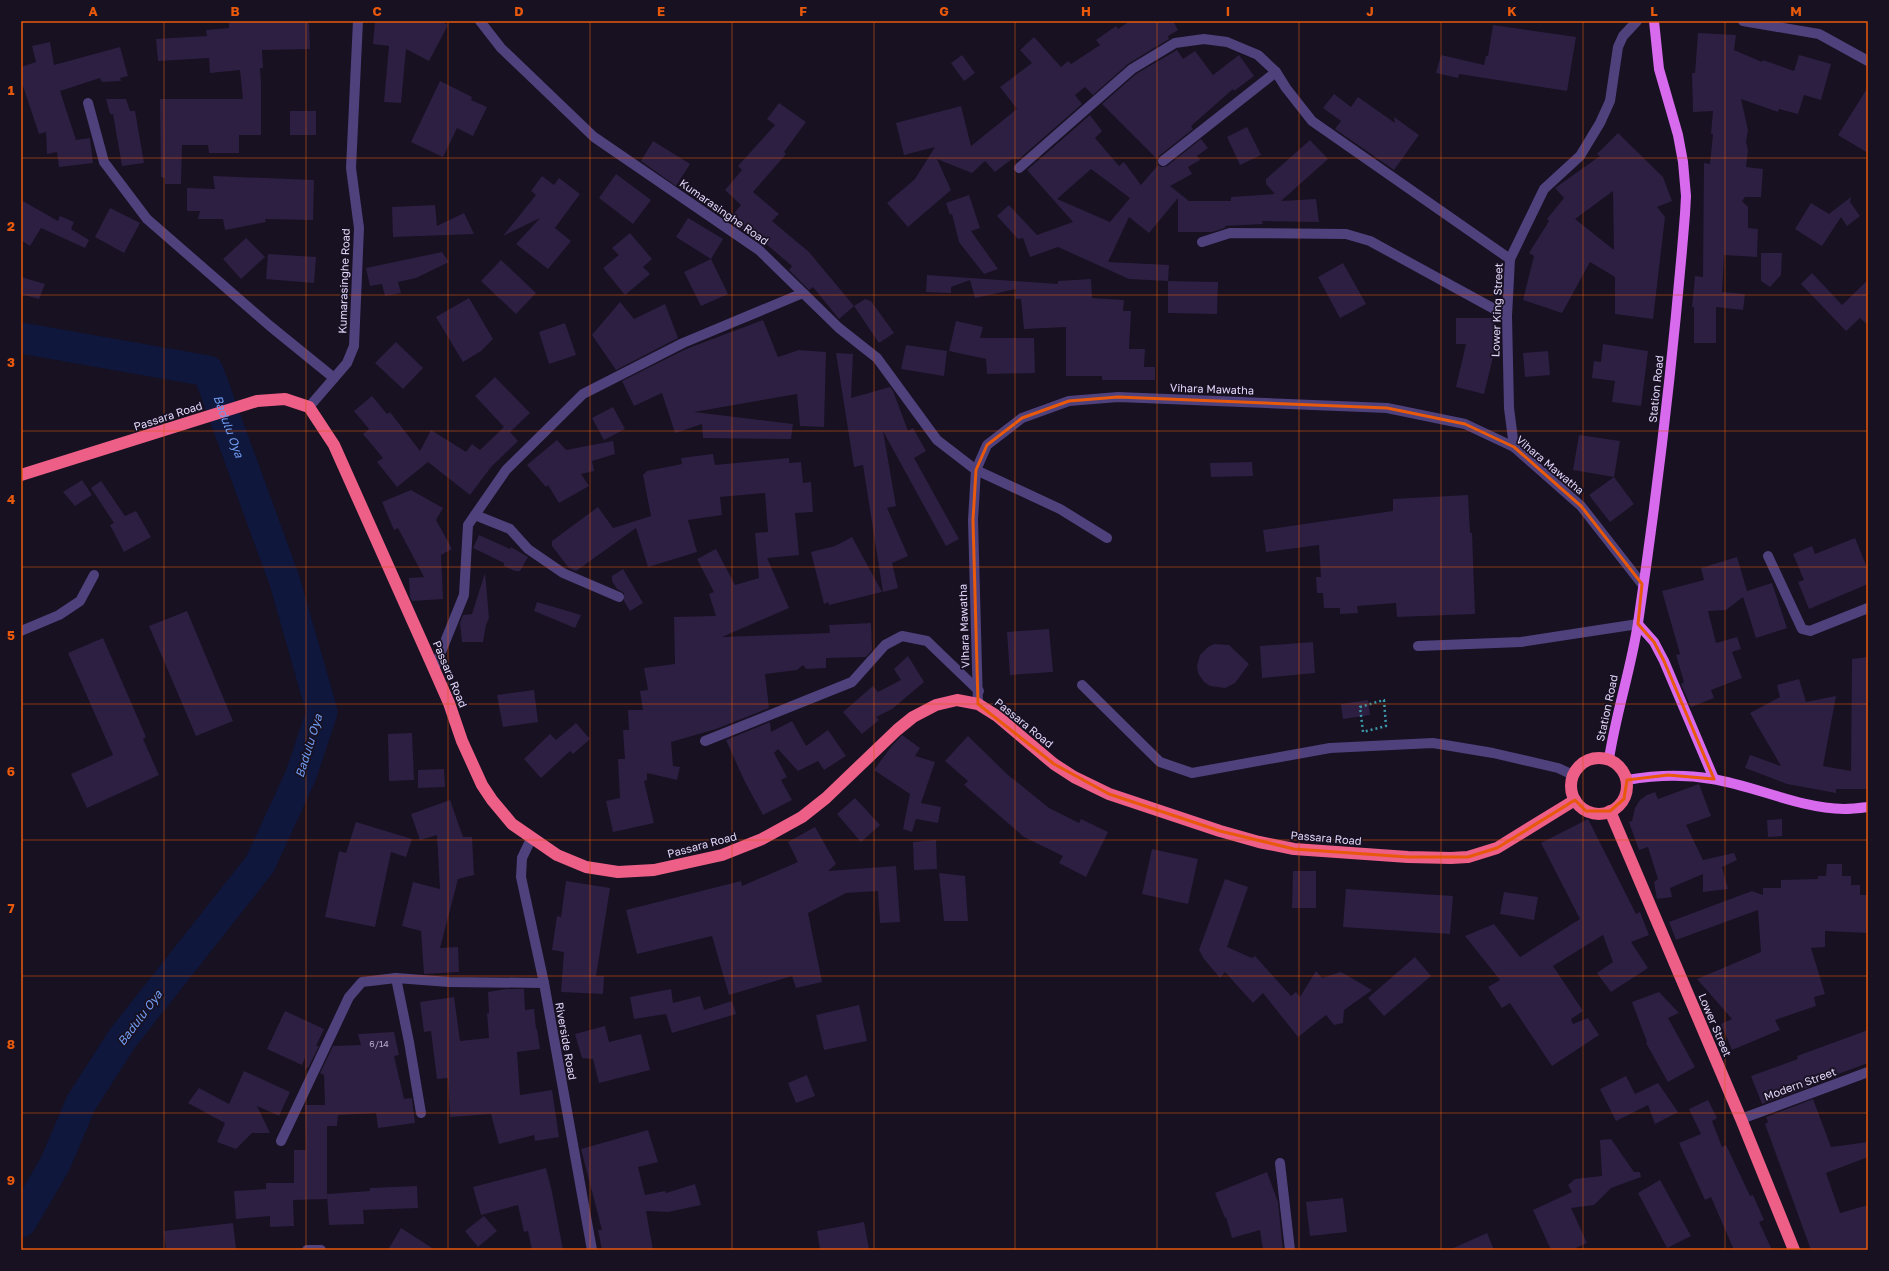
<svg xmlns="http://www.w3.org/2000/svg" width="1889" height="1271" font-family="'Golos Text',sans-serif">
<rect width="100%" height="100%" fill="#171122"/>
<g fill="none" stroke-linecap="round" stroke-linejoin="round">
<path stroke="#0f173c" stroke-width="31" id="s1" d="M21,338L208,371L285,582L322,712L301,775L260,864L122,1039L81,1103L55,1164L21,1222"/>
</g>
<g fill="#2d1f41" fill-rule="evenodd">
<path d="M229,21H309L310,49L262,50L263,68H260L261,83V135H239V153H209L208,145H182L181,184H165V178L161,177L160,99H243L240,70L210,73L209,58L158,61L156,39L207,36L206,30L229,28Z"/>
<path d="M375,21H441L448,25L429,61L406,49L401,103L384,102L389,46L373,44Z"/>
<path d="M1130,21H1173L1178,30L1168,36L1169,39L1128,64L1093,95L1085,87L1075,95L1082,104L1018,160L1015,158L1013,160L1012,159L995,172L985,161L972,173L937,159L951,190L908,227L887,203L915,179L935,147L904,155L896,123L961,106L971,146L1017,109L1000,87L1032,63L1020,50L1034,37L1061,67L1068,61L1071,64L1100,45L1096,40L1116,26L1118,29Z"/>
<path d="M1493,25L1576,37L1567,91L1459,74L1458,78L1436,73L1441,55L1484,65L1486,56H1488Z"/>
<path d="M1698,33L1736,35L1734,50L1762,62L1763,60L1794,71L1799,55L1831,64L1821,100L1804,95L1798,114L1779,109L1778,112L1741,99L1748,130L1746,142L1748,150L1746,167L1763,169L1761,197H1745L1742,201L1748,207V228L1758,229L1757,257L1724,255L1722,292L1745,294L1743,310L1716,307V343H1694V307H1692L1695,276L1703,277L1704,163L1710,164L1713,134H1711L1713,111L1693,112L1692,73H1695Z"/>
<path d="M50,42L54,65L120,47L128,76L120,78L121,81L102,82L100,78L60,91L76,140L90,138L93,163L59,167L57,152L47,154L46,132L39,134L21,80V67L36,62L32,46Z"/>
<path d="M1177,50L1183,59L1195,51L1213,75L1239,55L1254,76L1234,91L1233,89L1191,126L1193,129L1159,156L1157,159L1102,104L1136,74Z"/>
<path d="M962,55L975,73L964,81L951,63Z"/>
<path d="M440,81L472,97L471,100L487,107L473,136L457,128L443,157L411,142Z"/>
<path d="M1868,87V153L1838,135Z"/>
<path d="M1334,94L1351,107L1358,97L1395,123L1394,117L1419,135L1394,170L1335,129L1341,121L1323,108Z"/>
<path d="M106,99H126L130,111H135L144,163L122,166L113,114H110Z"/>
<path d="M779,103L806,122L784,152L786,154L753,192L779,214L772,221L809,252L854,306L839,319L813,287L809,290L789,270L792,266L758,237L756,240L729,219L741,205L725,190L742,170L738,166L775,125L767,119Z"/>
<rect x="290" y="111" width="26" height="24"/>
<path d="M1090,115L1102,131L1095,138L1119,166L1124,162L1141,185L1158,165L1161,167L1167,166L1201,139L1208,148L1197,156L1200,160L1188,167L1192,174L1170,186L1189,201H1231V197L1275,194L1266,184V179L1310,140L1328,159L1281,201L1316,199L1319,222L1262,221L1263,224L1225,226V228L1212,232H1178V198L1149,233L1129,217L1108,262L1169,265L1168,281L1129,279L1058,247L1030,257L1023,238L1018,239L997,216L1009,205L1037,235L1073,222L1027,170ZM1091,169L1130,198L1110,222L1057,199Z"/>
<path d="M1247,127L1261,155L1240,165L1227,137Z"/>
<path d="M1618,133L1663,177L1672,201L1657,207L1665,217L1653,319L1615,314V277L1590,262L1562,313L1523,300L1534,256L1529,253L1549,221L1547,219L1564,198L1555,188L1600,156L1597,154ZM1613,191L1614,250L1575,219Z"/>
<path d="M653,141L690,164L676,186L641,161Z"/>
<path d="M616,174L651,200L633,224L599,198Z"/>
<path d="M213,176L314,180L313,220L265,219L266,222L225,230L223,219H198L200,211H187V188L215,189Z"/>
<path d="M542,176L554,185L559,178L580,194L555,228L571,241L548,269L516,244L540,218L503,236L536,195L531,191Z"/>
<path d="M969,195L980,228L971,231L998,269L984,274L959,242L952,214L950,215L946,203Z"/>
<path d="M1851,197L1850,202L1860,216L1847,226L1841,217L1822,246L1795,229L1811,203L1829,214Z"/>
<path d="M21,200L58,221L60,216L74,222L71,229L89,240L85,248L41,228L30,246L21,240Z"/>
<path d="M435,205L437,226L464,213L474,234L393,237L392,207Z"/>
<path d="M110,208L140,223L124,253L95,237Z"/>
<path d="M688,218L723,239L711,259L676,237Z"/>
<path d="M630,233L652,259L643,267L650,274L625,295L603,268L619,255L612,248Z"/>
<path d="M246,238L265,257L241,279L223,259Z"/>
<path d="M442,252L449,262L416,278L398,282L401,293L385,296L382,284L370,286L366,268Z"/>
<path d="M1761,253H1782L1781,275L1770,287L1761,281Z"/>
<path d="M268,254L316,257L314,283L266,279Z"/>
<path d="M711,259L728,294L701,306L684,272Z"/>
<path d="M501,260L536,293L516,314L481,281Z"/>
<path d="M1343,263L1366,304L1340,318L1318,277Z"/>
<path d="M1812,273L1842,305L1868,280V325L1860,318L1846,331L1801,284Z"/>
<path d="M927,275L1058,284V281L1091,279L1092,298L1124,300L1123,311H1131L1129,349H1145L1144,367H1155V380H1102V376H1066V327L1024,329L1021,299H1015L1016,289L975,298L970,280L951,287V293L926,292Z"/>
<path d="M21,277L45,284L39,299L21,294Z"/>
<path d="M1168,281L1218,282L1217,314L1168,313Z"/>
<path d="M469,298L493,339L481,351L463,362L436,317Z"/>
<path d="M865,299L871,301L894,333L879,343L854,306Z"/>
<path d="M620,302L634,319L665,304L678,338L616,370L592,335Z"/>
<path d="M1456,318H1494V357H1493L1484,394L1456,387L1466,344H1456Z"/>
<path d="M763,320L778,357L799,350L826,352L824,427L800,426L797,394L694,412L793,424L791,439L703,438L702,424L675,433L662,393L634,406L622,381L686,349Z"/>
<path d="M956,321L983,327L980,338H1034L1035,373L987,374L986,359L949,351Z"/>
<path d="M565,323L576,355L549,364L539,332Z"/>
<path d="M396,342L423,368L403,389L375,363Z"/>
<path d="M1603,344L1648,351L1641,406L1612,402L1615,381L1592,378L1594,361L1601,362Z"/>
<path d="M906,345L947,351L944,376L901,369Z"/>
<path d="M1548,351L1550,375L1525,377L1523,353Z"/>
<path d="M836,353L853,354L851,398L890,387L893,391L908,431L913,428L926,451L914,458L959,539L946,546L883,431L896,506L887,508L908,556L892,563L898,588L883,592L863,465L854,467Z"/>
<path d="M495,377L530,413L510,432L518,441L491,467L470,495L428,462L397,487L377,462L383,458L363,434L369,429L354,411L372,396L387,414L390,412L420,451L431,430L466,452L472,444L480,450L504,427L475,396Z"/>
<path d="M613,407L625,429L604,440L592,418Z"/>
<path d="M1579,435L1620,441L1614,477L1573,470Z"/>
<path d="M557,440L566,450L613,441L615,454L592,461L594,471L581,474L589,486L559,503L548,485L546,487L527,465Z"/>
<path d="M713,454L715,465L789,458V463L801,462L803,483L811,482L813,512L795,513L799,555L767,558L789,608L722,637L830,633L829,625L871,623L872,650L866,657L826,658V668L806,669L803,665L797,670L765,674L769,708L716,729L671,742L673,766L680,767L677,780L647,773V780L644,781L654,823L613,832L606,801L620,798L618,759H625L623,730H629L628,710H643L640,691L648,690L644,668L675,664L674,617L716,616L709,594L714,592L697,559L716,549L735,585L759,578L755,533L768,532L765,493L720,497L722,515L688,520L697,552L648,567L636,528L576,571L569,568L552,546V541L598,507L613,528L651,516L643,475L647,471L682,464L681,458Z"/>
<path d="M1252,462L1253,476L1211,477L1210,463Z"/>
<path d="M1614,477L1634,504L1610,522L1589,495Z"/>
<path d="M82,480L92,495L75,506L63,492Z"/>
<path d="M101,481L125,516L136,511L151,537L124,552L110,525L114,523L91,488Z"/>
<path d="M411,490L443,508L436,520L452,549L441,555L443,599L412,601L410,597L409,578L424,577L398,528L394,530L382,502Z"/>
<path d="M1468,495L1470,533H1472L1475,614L1397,617L1396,603L1357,606L1358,613L1340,614V608H1324L1323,593H1317L1316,577H1321L1319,545L1266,552L1263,530L1393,511V499Z"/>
<path d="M479,535L510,549L511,547L528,557L520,571H515L504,566V563L473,548Z"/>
<path d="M852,537L882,592L829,605L828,602L824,604L811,552L835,546Z"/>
<path d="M1855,538L1868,570V584L1809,609L1798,582L1804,580L1793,554L1812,546L1815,554Z"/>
<path d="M1737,557L1747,591L1772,583L1787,628L1756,638L1743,597L1726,610L1708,611L1716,643L1737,637L1741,649L1732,652L1742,678L1711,690L1714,698L1691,707L1681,684L1684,682L1676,655L1680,654L1662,591L1704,580L1701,568Z"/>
<path d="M623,569L643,603L630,611L624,601V593L617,589L612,581V576Z"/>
<path d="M485,573L489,618L486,625L483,642H462L460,623L463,615L472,614Z"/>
<path d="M537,602L581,615L575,628L534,611Z"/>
<path d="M187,611L233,721L196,736L149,626Z"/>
<path d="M1049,629L1053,672L1010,675L1007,632Z"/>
<path d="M103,638L146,737L143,739L159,775L87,808L71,774L113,755L68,653Z"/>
<path d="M1313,642L1315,673L1262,678L1260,646Z"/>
<path d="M1214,644L1229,645L1249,664L1235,683L1225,688L1210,686L1204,682L1198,673L1197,666L1200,655L1208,647Z"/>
<path d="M908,656L924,682L892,709L876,717L879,720L862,734L843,712L873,686L878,692L901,680L894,669Z"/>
<path d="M1868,657V789H1836V793L1787,784L1745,768L1750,755L1781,766L1750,713L1780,697L1777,685L1799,679L1806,702L1836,696L1823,766L1851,771L1852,659Z"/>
<path d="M534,690L538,722L503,727L497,695Z"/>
<path d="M1368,700L1370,715L1343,719L1341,704Z"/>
<path d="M792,721L806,746L828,730L846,756L824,770L818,761L798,771L778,749L774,753L787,777L781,780L792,800L763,815L744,780L726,740L770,722L771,732Z"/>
<path d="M576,723L590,739L573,754L570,751L541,778L524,759L550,734L556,740Z"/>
<path d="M412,733L414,780L389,781L388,734Z"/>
<path d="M902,735L920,748L915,756L935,762L921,803L941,807L938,823L916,819L912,832L903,829L910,794L874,770L891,747Z"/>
<path d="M968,736L1007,774L1049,808L1079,823L1081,819L1108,832L1086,877L1059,863L1063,856L1024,837L964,785L968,781L945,761Z"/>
<path d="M444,769L445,787L418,788V770Z"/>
<path d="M1699,784L1711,816L1686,825L1703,860L1734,853L1737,860L1722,867L1728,889L1703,892V874L1670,888L1672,897L1657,899L1654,882L1658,879L1648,847L1639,850L1629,822L1632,821L1635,808L1640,800L1647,795L1655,792L1658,799Z"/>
<path d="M855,798L880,825L861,842L837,814Z"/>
<path d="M450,800L463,837H472L474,875L458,879L440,948L458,947L459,972L424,974L421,931L402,926L413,882L440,889L437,835L420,840L411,814Z"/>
<path d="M1588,819L1636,914L1640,912L1649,935L1631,942L1648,968L1611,992L1597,973L1613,962L1603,935L1553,966L1583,1011L1571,1019L1573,1024L1588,1018L1599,1035L1552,1066L1510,1003L1502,1008L1488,987L1500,980L1465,936L1494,924L1520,957L1580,919L1541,843Z"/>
<path d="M1782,819V836L1768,837L1767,820Z"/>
<path d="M356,822L412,839L406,857L391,852L375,927L325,917L339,851L346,853Z"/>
<path d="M815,827L836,864L828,871L896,866L900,922L880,923L878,891L846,893L808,913L822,982L796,988L792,976L729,995L712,936L637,954L626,910L741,881L742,886L798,862L788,842Z"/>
<path d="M936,840L937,869L914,870L913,842Z"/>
<path d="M1152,849L1198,859L1188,904L1142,894Z"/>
<path d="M1827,864H1842V876H1851V885H1860V895H1868V933L1825,931V947L1811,948L1825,994L1814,997L1816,1006L1775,1020L1780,1030L1732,1050L1721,1024L1732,1019L1697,979L1761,952L1758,910L1676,940L1669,922L1752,891L1763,895V888H1781V880L1818,879V876H1826Z"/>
<path d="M1293,871H1316V908H1292Z"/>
<path d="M939,873L965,876L968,921H944Z"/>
<path d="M1225,879L1248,887L1227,947L1252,958L1255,956L1291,996L1296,992L1300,997L1316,971L1322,978L1341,972L1372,990L1344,1010L1343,1023L1334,1025L1326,1015L1298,1037L1263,993L1253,1003L1225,972L1220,978L1204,959L1199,950Z"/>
<path d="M566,881L610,888L596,976H604L603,994L561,992L564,952L552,950L557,916L561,917Z"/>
<path d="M1346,889L1453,896L1450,934L1343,927Z"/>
<path d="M1504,892L1538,897L1534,920L1500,914Z"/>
<path d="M1415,957L1431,976L1384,1016L1368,998Z"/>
<path d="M506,989H524L525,1010L534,1009L536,1029H537L540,1049L517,1052L520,1095L552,1090L559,1137L535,1141L534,1135L499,1144L491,1114L450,1117L448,1078L437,1079L431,1031L424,1032L420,1002L454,997L460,1041L489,1038L487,1013H489L488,992Z"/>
<path d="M671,989L673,1003L700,996L704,1010L732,1001L736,1014L672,1033L666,1014L634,1019L630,997Z"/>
<path d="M1659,992L1679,1013L1668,1018L1695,1067L1668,1082L1646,1043L1647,1042L1632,1002Z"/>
<path d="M859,1005L867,1041L824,1050L816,1015Z"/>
<path d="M285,1011L324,1029L316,1046H319L308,1068L307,1067L305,1071V1058L302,1065L267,1049Z"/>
<path d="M605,1026L609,1042L641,1034L650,1070L599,1083L593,1059L582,1058L575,1034Z"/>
<path d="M1868,1030V1063L1808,1085L1809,1087L1762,1104L1751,1076L1798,1059L1797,1056Z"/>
<path d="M394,1032L399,1055L394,1056L404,1099L412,1098L415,1123L378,1128L376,1113L338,1115L337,1126H327V1199L293,1200L294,1226L270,1227V1216L236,1219L234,1191L266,1189V1183H294V1150H306L305,1105H325L324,1075L320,1073L333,1046L361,1045L358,1034Z"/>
<path d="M244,1071L290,1092L279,1116L257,1106L270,1133H252L236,1149L217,1142L225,1123L188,1103L199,1088L229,1104Z"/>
<path d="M807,1075L815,1096L796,1103L788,1083Z"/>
<path d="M1626,1076L1635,1094L1658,1083L1678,1112L1655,1124L1648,1105L1616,1121L1600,1089Z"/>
<path d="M1813,1099L1831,1147L1868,1142V1157L1826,1173L1840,1213L1868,1205V1250H1811L1765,1124L1768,1122L1766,1117Z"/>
<path d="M1708,1100L1717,1118L1712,1121L1722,1147L1726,1145L1750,1196L1753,1195L1764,1220L1759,1222L1772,1250H1734L1711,1197L1705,1200L1679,1143L1701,1134L1689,1109Z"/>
<path d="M648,1130L658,1162L638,1167L645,1195L665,1191L666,1193L695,1184L701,1205L668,1212L646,1211L653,1250H602L598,1230H602L581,1149Z"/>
<path d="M1611,1139L1634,1172H1640L1641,1177L1611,1188L1594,1205L1571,1208L1587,1243L1571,1250H1551L1533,1210L1572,1192L1568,1185L1575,1179L1602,1176L1600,1140Z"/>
<path d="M546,1168L552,1192L563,1250H532L528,1231L524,1232L518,1205L481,1215L473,1187Z"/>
<path d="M1267,1172L1278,1202L1283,1250H1263L1260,1230L1232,1238L1226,1217L1225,1218L1215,1193Z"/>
<path d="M1660,1180L1691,1236L1667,1248L1638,1193Z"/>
<path d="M417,1186L418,1208L363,1210L364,1224L329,1225L327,1194L370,1191V1188Z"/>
<path d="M1343,1198L1347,1232L1310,1236L1306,1202Z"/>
<path d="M484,1216L497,1231L478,1247L465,1231Z"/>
<path d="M864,1222L869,1249L820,1250L817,1231Z"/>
<path d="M233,1223L236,1249L166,1250L164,1231Z"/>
<path d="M401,1228L435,1250H388Z"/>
<path d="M1487,1233L1494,1250H1449Z"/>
</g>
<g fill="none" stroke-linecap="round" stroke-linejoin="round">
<path stroke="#3c99a9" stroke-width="2.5" stroke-dasharray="2 3" stroke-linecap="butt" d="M1384,700L1386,726L1363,732L1360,707Z"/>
<g stroke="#4f417c" stroke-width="10">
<path d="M480,21L501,48L594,137L759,250L839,328L877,358L937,440L976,470L1060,509L1107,538"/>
<path d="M1743,21L1819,34L1868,61"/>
<path d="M88,103L104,162L147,219L270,326L334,378"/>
<path d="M1163,161L1276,72"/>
<path d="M1019,168L1132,69L1175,43L1204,39L1227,42L1258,55L1276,72L1286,88L1312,121L1510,259"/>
<path d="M1202,242L1230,233L1346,234L1370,241L1507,316"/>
<path d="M309,407L347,363L354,346L359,228L351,168L358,21"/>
<path d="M1514,447L1509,408L1507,316L1510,259L1544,189L1580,156L1600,123L1610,101L1618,47L1623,36L1637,21"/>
<path d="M475,515L510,529L528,549L563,573L619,597"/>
<path d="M1768,556L1802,629L1810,631L1868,608"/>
<path d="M21,631L59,615L80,601L94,575"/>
<path d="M1418,646L1521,642L1638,624"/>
<path d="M434,669L464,595L468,525L506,470L583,394L683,343L803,293"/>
<path d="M1082,685L1160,762L1192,773L1330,748L1433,743L1493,753L1558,768L1573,775"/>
<path d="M978,704L973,520L976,470L987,445L1022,418L1069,401L1118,397L1387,408L1465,424L1514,447L1581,506L1642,584"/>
<path d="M705,741L852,682L885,645L902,636L927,641L979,691"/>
<path d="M531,839L522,858L521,877L544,983L592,1250"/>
<path d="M396,978L409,1042L421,1113"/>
<path d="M1741,1119L1868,1072"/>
<path d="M281,1141L349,997L362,982L396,978L449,982L544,983"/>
<path d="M1280,1163L1290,1250"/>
<path d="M307,1250H321"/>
</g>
<g stroke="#d86aee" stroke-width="10">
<path d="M1638,624L1654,642L1664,661L1714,779"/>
<path d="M1609,759C1616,713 1631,669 1638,623C1658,488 1674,351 1685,214L1686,196L1683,162L1678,135L1659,69L1654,21"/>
<path d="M1627,780C1656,775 1683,774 1712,779C1756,786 1798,808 1844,809C1852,809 1860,808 1868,807"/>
</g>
<g stroke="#ed5f86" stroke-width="12">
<path d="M21,475L257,401L285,399L309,407L334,445L434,669L449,703L462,741L482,785L492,800L512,824L557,855L586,867L618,872L654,870L722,855L762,839L802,817L826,798L897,730L913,717L936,705L957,700L978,704L997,716L1054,764L1074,777L1109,794L1220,831L1259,842L1294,849L1408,857L1451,858L1468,857L1497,848L1575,800"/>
<circle cx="1599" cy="786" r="28"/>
<path d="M1610,811L1741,1119L1794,1250"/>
</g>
</g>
<path fill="none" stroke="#e8590c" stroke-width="3" stroke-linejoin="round" d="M1118,397L1387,408L1465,424L1514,447L1581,506L1642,584L1638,624L1654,642L1664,661L1714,779L1668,775L1627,780L1624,799L1610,811H1586L1575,800L1497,848L1468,857H1408L1294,849L1220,831L1109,794L1054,764L978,704L973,520L976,470L987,445L1022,418L1069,401Z"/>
<path fill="none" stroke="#e8590c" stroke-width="1" stroke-opacity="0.55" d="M164,21V1250M306,21V1250M448,21V1250M590,21V1250M732,21V1250M874,21V1250M1015,21V1250M1157,21V1250M1299,21V1250M1441,21V1250M1583,21V1250M1725,21V1250M21,158H1868M21,295H1868M21,431H1868M21,567H1868M21,704H1868M21,840H1868M21,976H1868M21,1113H1868"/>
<g text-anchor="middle" stroke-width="3.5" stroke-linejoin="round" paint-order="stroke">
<g font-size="9" fill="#b5a8cc">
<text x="379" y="1047">6/14</text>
</g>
<g font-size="11" fill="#e2d6fa" stroke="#171122">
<text transform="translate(724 212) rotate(35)" y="4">Kumarasinghe Road</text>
<text transform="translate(344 281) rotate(-88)" y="4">Kumarasinghe Road</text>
<text transform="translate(1497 310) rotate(-88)" y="4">Lower King Street</text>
<text transform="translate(1212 389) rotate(2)" y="4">Vihara Mawatha</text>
<text transform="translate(1656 389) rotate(-84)" y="4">Station Road</text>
<text transform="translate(168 416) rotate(-18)" y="4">Passara Road</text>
<text transform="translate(1550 465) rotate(40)" y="4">Vihara Mawatha</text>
<text transform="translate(964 626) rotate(-92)" y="4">Vihara Mawatha</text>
<text transform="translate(450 674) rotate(67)" y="4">Passara Road</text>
<text transform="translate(1607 708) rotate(-78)" y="4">Station Road</text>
<text transform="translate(1024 723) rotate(39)" y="4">Passara Road</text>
<text transform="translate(1326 838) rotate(5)" y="4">Passara Road</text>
<text transform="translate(702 845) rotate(-15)" y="4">Passara Road</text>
<text transform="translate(1715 1025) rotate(67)" y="4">Lower Street</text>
<text transform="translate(566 1041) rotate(80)" y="4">Riverside Road</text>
<text transform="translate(1800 1084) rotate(-20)" y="4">Modern Street</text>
</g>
<g font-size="12" font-style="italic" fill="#709aef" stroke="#171122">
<text dy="4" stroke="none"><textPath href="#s1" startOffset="249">Badulu Oya</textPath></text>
<text transform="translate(309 746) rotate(-73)" y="4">Badulu Oya</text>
<text transform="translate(140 1018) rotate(-53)" y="4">Badulu Oya</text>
</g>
</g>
<rect width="1889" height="1271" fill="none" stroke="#171122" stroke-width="44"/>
<rect x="22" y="22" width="1845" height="1227" fill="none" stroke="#e8590c" stroke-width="1.5"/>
<g font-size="13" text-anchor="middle" font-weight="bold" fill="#e8590c">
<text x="93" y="16">A</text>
<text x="235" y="16">B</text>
<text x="377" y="16">C</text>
<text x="519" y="16">D</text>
<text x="661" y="16">E</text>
<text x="803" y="16">F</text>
<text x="944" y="16">G</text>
<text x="1086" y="16">H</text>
<text x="1228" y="16">I</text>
<text x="1370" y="16">J</text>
<text x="1512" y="16">K</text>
<text x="1654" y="16">L</text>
<text x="1796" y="16">M</text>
<text x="11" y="95">1</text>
<text x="11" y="231">2</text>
<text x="11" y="367">3</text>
<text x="11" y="504">4</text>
<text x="11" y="640">5</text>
<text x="11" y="776">6</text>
<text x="11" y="913">7</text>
<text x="11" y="1049">8</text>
<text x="11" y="1185">9</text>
</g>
</svg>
